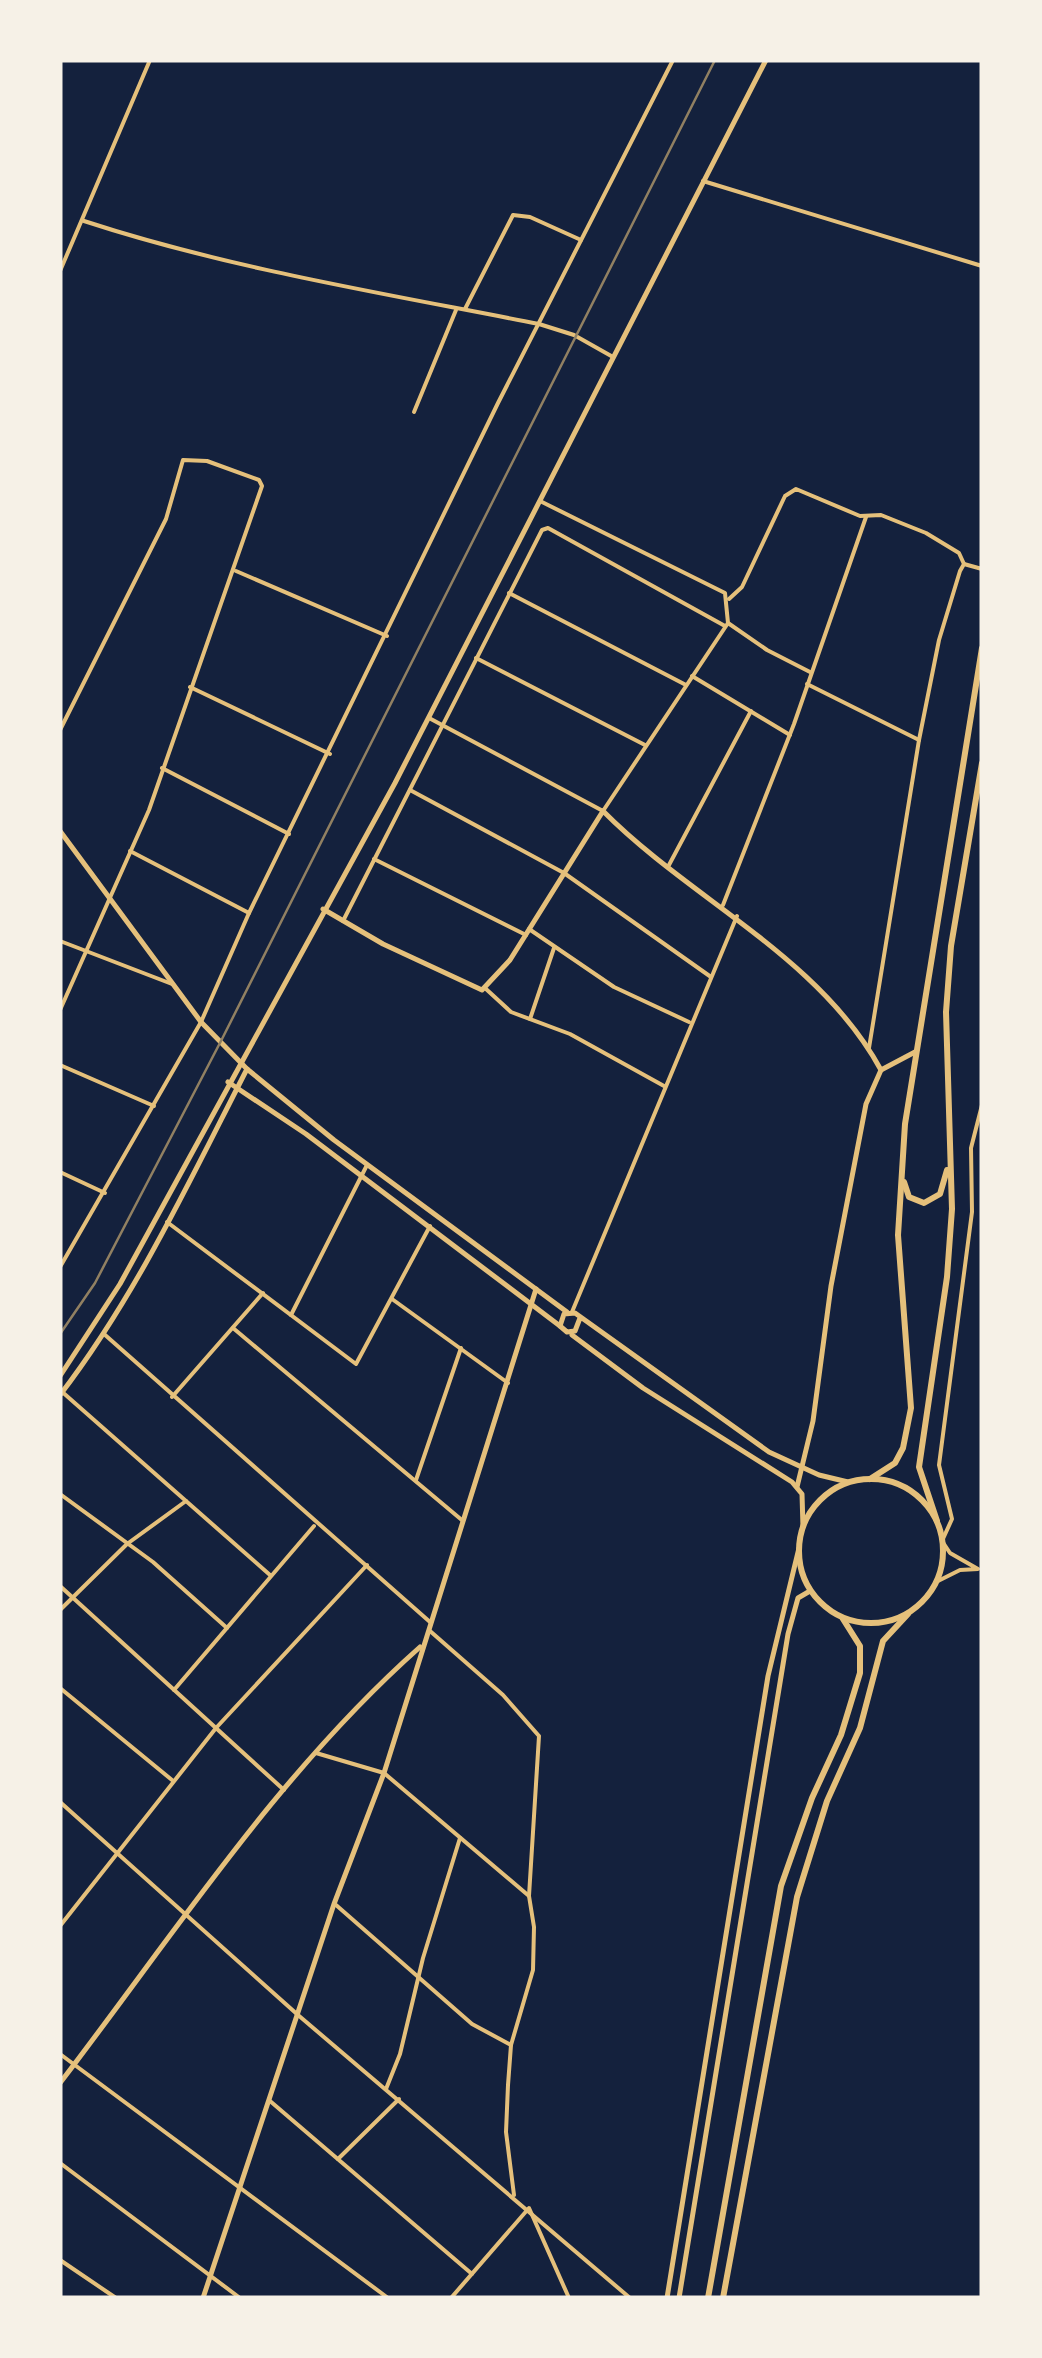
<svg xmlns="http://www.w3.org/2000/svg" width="1042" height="2358" font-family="Inter,sans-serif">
<rect width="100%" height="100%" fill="#14213d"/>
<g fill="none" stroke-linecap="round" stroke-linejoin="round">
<g stroke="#e5c07b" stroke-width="4">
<path d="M703,181L982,266"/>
<path d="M84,221C231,269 387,294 539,324L574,335L613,357"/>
<path d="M60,271L150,60"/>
<path d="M465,309L513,215L530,217L581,240"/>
<path d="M414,412L456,310"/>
<path d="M540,501L725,593L728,623L767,650L810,672"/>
<path d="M236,571L387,636"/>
<path d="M509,593L686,685"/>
<path d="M729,599L742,587L785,496L796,489L860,516L881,515L926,533L959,553L964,564"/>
<path d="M476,658L645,745"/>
<path d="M692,676L790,735"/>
<path d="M807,684L919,740"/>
<path d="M190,687L330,754"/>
<path d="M429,718L603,811L728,623"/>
<path d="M60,730L166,519L183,460L207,461L259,480L262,486L149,810L60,1010"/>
<path d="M162,768L289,834"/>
<path d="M410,790L564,873L711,977"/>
<path d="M130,851L249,913"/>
<path d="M374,859L526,935"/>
<path d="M669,865L751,711"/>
<path d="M723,905L794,724L866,517"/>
<path d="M343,921L542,530L548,528L725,626"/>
<path d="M529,929L614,987L689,1022"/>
<path d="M60,941L172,984"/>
<path d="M486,989L511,1012L570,1034L664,1086"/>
<path d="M530,1019L554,948"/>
<path d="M869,1048L919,740L939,640L960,571L964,564L982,569"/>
<path d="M60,1065L154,1106"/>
<path d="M60,1172L105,1193"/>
<path d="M167,1222L356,1364L430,1226"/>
<path d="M60,1267L201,1022L249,913L498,403L673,60"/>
<path d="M392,1299L508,1383"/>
<path d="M572,1312L737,916"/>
<path d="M291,1315L367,1165"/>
<path d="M233,1328L463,1521"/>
<path d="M104,1334L430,1622"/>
<path d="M60,1390L270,1575"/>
<path d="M172,1397L263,1293"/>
<path d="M416,1480L461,1348"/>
<path d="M60,1494L153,1562L227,1628"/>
<path d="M936,1582L960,1570L978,1569L950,1553L942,1541L952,1519L939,1465L972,1212L971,1148L982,1105"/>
<path d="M60,1586L284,1790"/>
<path d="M60,1610L127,1544L186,1501"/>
<path d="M430,1631L503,1695L539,1736L529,1896L534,1927L533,1970L511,2045L508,2085L506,2132L514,2195"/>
<path d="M60,1688L172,1780"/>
<path d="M174,1690L314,1526"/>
<path d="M316,1753L384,1773L529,1896"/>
<path d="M60,1802L298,2015L630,2298"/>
<path d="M336,1905L472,2024L511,2045"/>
<path d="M60,1926L216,1728L367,1565"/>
<path d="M60,2054L388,2298"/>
<path d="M386,2089L400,2054L423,1958L460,1838"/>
<path d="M270,2101L472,2274"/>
<path d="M338,2159L399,2099"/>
<path d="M60,2163L240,2298"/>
<path d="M60,2260L116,2298"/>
<path d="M451,2298L529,2208L569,2298"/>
</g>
<g stroke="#e5c07b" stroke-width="5">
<path d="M60,831L201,1022L247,1069L334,1140L567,1312"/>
<path d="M323,909L383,944L482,990L510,960L603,811C691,900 819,956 881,1070"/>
<path d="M228,1082L306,1134L560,1326"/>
<path d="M580,1318L575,1331L567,1332L560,1326L564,1314L575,1313L769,1452L819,1475L848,1482"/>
<path d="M572,1335L643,1388L792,1482L802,1494L803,1527"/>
<path d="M60,1376L120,1284L395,783L766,60"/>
<path d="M60,1395C136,1296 190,1180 247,1069"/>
<path d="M797,1487L813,1421L831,1286L866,1104L881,1070L915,1052"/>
<path d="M60,2083C175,1933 278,1773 420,1647"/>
<path d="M203,2298L334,1904L384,1773L536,1289"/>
<path d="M667,2298L768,1676L799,1548"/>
<path d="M679,2298L788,1634L798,1598L810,1591"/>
</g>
<g stroke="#e5c07b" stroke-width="6">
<path d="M904,1182L909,1197L924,1203L940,1194L947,1170"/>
<path d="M870,1479L895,1463L903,1448L911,1408L898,1235L905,1124L982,648"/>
<circle cx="871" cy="1551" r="72"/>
<path d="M937,1521L919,1467L947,1277L952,1209L946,1012L951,946L982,763"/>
<path d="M708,2298L781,1886L812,1798L841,1735L860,1673V1646L843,1619"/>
<path d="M723,2298L797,1897L827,1801L860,1728L883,1641L908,1614"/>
</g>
<path stroke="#918062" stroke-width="2.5" d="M60,1334L95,1283L222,1039L715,60"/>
</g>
<rect width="1042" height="2358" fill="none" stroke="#f6f1e7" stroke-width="125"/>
</svg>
